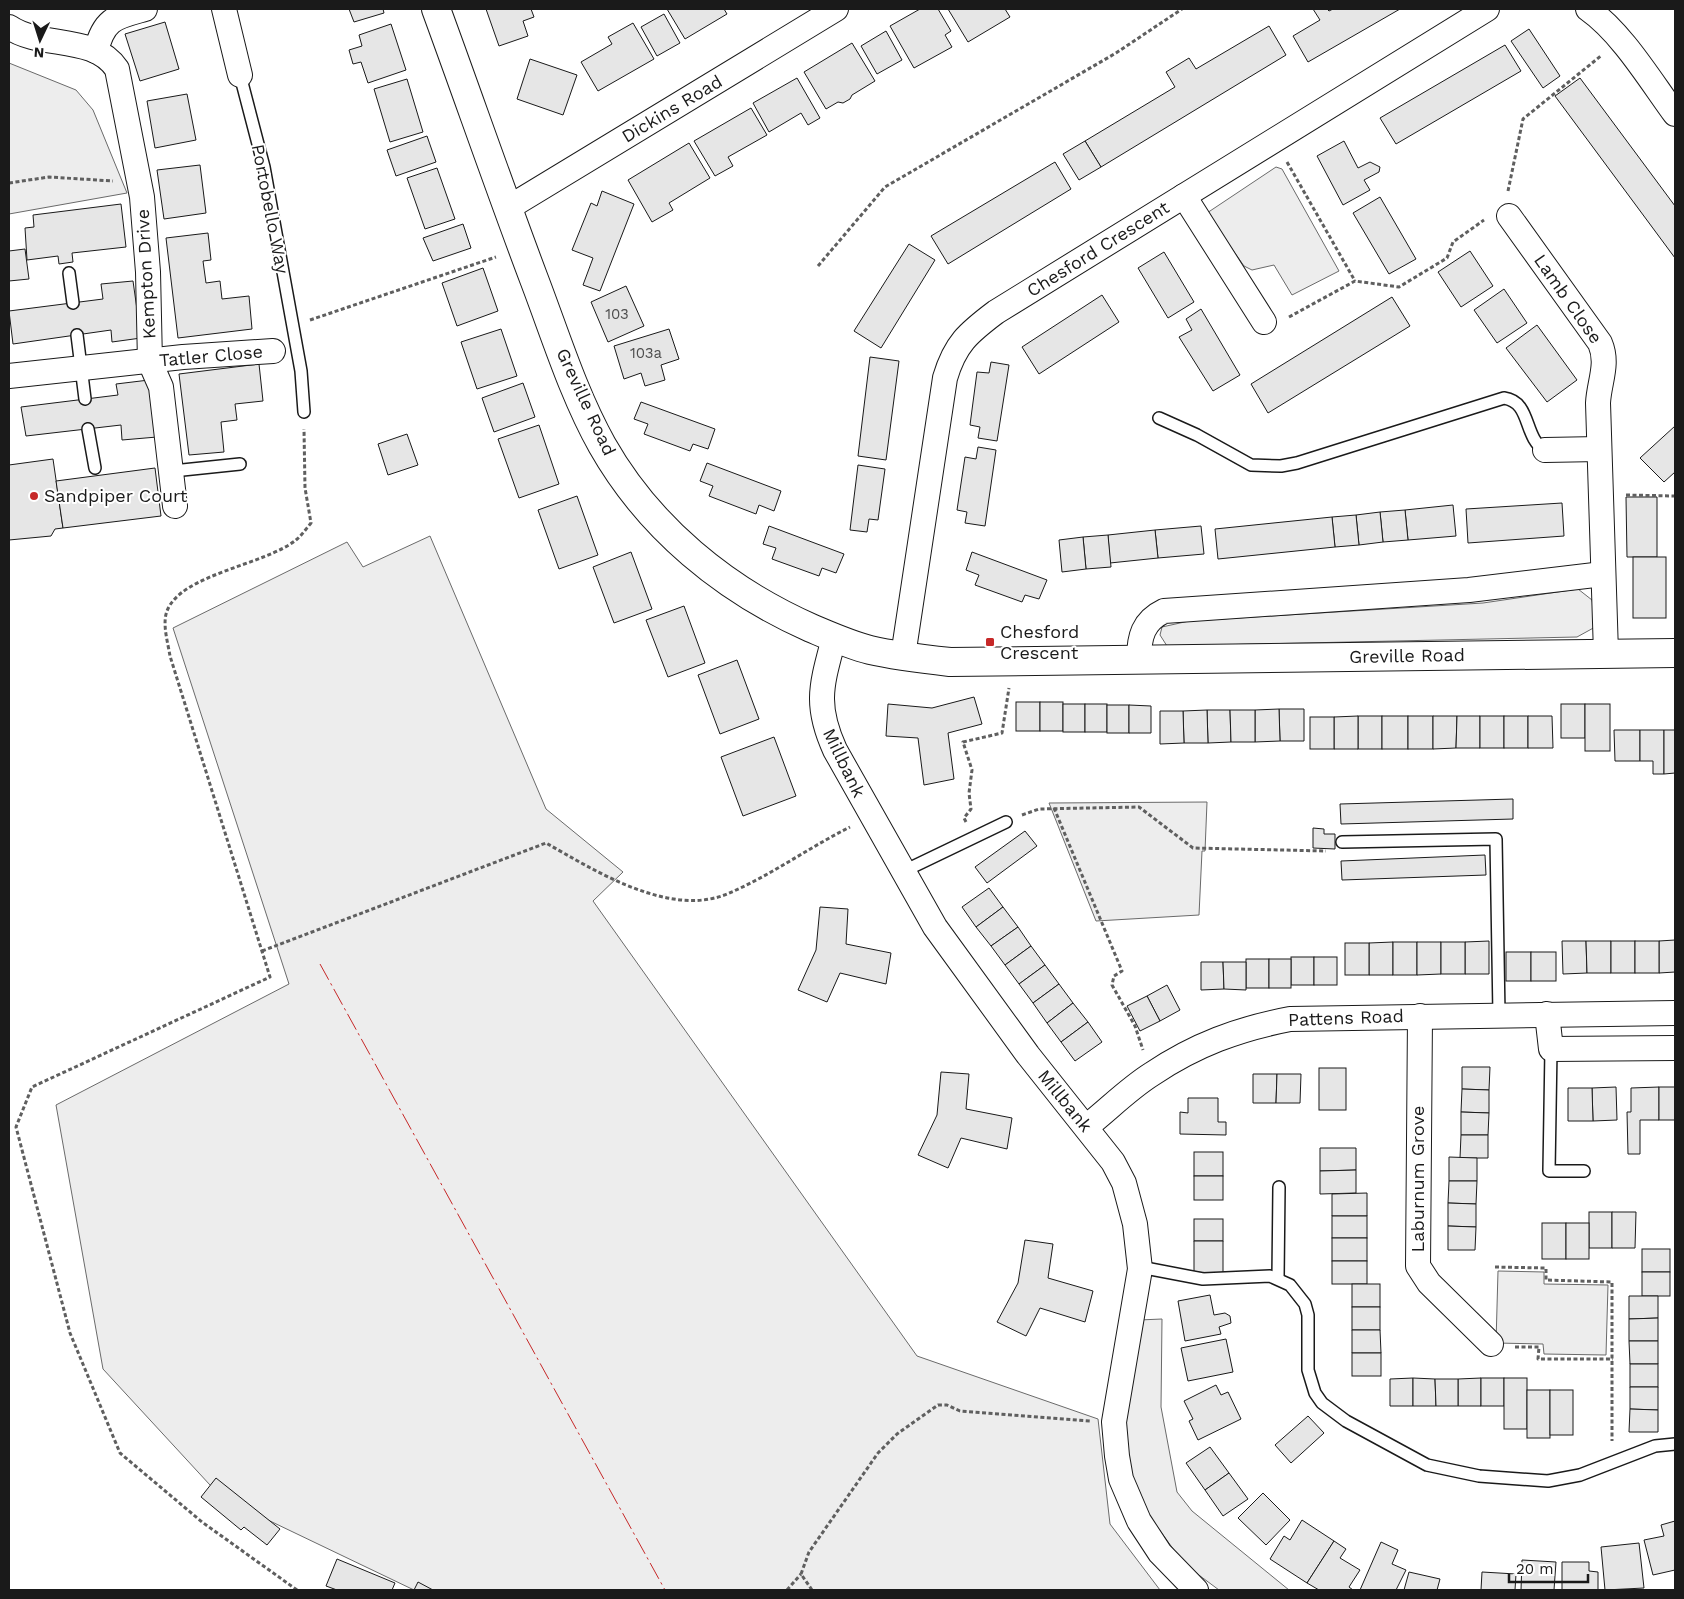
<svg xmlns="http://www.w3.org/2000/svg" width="1684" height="1599" font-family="'Work Sans',sans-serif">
<rect width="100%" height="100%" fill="#fff"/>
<g fill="#ededed" stroke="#6a6a6a">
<path d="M9,63L76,90L93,110L127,193L9,214Z"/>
<path d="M1276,167L1282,169L1339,271L1292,295L1274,265L1252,270L1244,266L1207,213Z"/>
<path d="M430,536L546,809L623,872L593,901L917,1356L1098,1419L1110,1524L1160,1590H414L222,1498L103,1369L56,1105L289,984L173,628L347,542L363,567Z"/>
<path d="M1578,589L1592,600L1597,626L1577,637L1167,646L1160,635L1162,627L1189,621L1483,603Z"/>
<path d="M1207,802L1205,851H1202L1199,915L1096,921L1049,803Z"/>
<path d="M1498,1271L1544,1272V1284L1608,1285L1606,1355L1544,1354L1543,1344L1496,1343Z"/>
<path d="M1162,1319L1161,1407L1177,1492L1192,1511L1289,1590H1219L1184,1564L1140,1503L1127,1458L1123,1420L1139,1320Z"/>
</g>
<g fill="#e6e6e6" stroke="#1a1a1a">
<path d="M349,9H383L384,13L354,22Z"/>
<path d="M486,9H531L534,17L523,21L528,36L499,46Z"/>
<path d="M667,9H724L727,14L685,39Z"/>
<path d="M920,9H938L951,31L945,35L952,47L914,68L890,26Z"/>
<path d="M948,9H1005L1010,17L968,42Z"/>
<path d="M1313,9H1327L1329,11L1333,9H1400L1308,62L1293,36L1320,20Z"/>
<path d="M664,14L680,43L657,56L641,27Z"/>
<path d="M165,22L179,69L140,81L125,34Z"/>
<path d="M633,23L654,59L598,91L581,62L612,44L608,37Z"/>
<path d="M391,24L406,70L368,83L361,62L353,64L349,50L362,46L359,35Z"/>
<path d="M1269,26L1286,55L1101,167L1085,141L1175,87L1166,72L1189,58L1196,69Z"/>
<path d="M1529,29L1560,76L1543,88L1511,41Z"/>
<path d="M886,31L902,60L877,74L861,46Z"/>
<path d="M852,43L875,81L852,95L850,99L843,103L838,102L826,109L804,72Z"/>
<path d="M1505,45L1521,71L1396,144L1380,118Z"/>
<path d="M530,59L577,75L563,115L517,99Z"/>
<path d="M797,78L820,118L808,125L801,113L769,132L753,103Z"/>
<path d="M1580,78L1675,206V258L1555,96Z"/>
<path d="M407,79L423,132L390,142L374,89Z"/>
<path d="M187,94L196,140L155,148L147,101Z"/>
<path d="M751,108L767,135L728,157L733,166L715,176L694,141Z"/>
<path d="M427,136L436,162L396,176L387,150Z"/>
<path d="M1085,141L1101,167L1079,180L1063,154Z"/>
<path d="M1344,141L1358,168L1370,162L1380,167L1379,172L1364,180L1370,190L1343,205L1317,156Z"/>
<path d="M689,143L710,178L669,203L673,210L652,222L628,180Z"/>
<path d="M1055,162L1071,189L948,264L931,236Z"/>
<path d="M200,165L206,213L164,219L157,170Z"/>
<path d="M437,168L455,219L425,229L407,178Z"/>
<path d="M602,191L634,204L600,291L583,285L593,258L572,250L591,203L597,206Z"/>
<path d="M1380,197L1416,259L1389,274L1353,213Z"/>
<path d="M121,204L126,247L72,253L73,262L59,264L58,256L27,260L25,228L34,227L33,215Z"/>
<path d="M463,224L471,248L433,261L423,238Z"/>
<path d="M208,233L211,260L203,261L206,283L220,281L222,299L249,296L252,329L178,338L166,238Z"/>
<path d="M909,244L935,260L881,348L854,331Z"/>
<path d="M25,249L29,279L9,281V251Z"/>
<path d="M1470,251L1493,286L1461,307L1438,272Z"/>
<path d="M1164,252L1194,302L1168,318L1138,268Z"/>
<path d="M483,268L498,311L457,326L442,283Z"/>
<path d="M133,281L141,338L112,342L111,330L13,344L9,311L103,299L101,284Z"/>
<path d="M626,286L644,326L608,342L591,302Z"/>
<path d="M1504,289L1527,323L1497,343L1474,310Z"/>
<path d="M1102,295L1119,322L1039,374L1022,347Z"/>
<path d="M1392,297L1410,326L1268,413L1251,384Z"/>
<path d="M1201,309L1240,375L1213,391L1179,337L1192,330L1186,319Z"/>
<path d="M1537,325L1577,380L1547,402L1506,348Z"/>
<path d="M501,329L517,376L477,389L461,342Z"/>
<path d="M669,329L679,359L661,365L665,380L645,386L641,373L624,379L614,346Z"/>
<path d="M870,357L899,361L886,460L858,456Z"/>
<path d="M991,362L1009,365L997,441L978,438L980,427L970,425L977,372L989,373Z"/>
<path d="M259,364L263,401L235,404L237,420L221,422L224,452L189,455L179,374Z"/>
<path d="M149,380L157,437L122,440L121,425L26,436L21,407L118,395L116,384Z"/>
<path d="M523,383L535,417L494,432L482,398Z"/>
<path d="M641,402L715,429L708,449L693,444L690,451L644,434L648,424L634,419Z"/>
<path d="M539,425L559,484L519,498L498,439Z"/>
<path d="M1675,426V472L1664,482L1640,458Z"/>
<path d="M407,434L418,465L388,475L378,444Z"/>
<path d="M978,447L996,450L985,526L965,523L967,512L957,510L965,457L976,459Z"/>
<path d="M53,459L63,528L55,529L51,536L9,540V465Z"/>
<path d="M707,463L781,491L774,511L759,505L756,514L709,496L713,486L700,481Z"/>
<path d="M858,465L885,469L878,520L869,519L867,532L850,530Z"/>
<path d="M155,468L161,516L63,528L56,481Z"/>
<path d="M577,496L598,555L559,569L538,510Z"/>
<path d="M1626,497H1657V557H1627Z"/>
<path d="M1562,503L1564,536L1468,543L1466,509Z"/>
<path d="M1453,505L1456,536L1408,540L1405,510Z"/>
<path d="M1405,510L1408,540L1383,542L1380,512Z"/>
<path d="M1380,512L1383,542L1359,545L1356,515Z"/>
<path d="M1356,515L1359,545L1335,547L1332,517Z"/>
<path d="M1332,517L1335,547L1218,559L1215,529Z"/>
<path d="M769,526L844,554L836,573L822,568L819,576L772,559L776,548L763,544Z"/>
<path d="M1201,526L1204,554L1158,558L1155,530Z"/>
<path d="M1155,530L1158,558L1110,563L1108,535Z"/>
<path d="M1108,535L1111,567L1086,569L1083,537Z"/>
<path d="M1083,537L1086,569L1062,572L1059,540Z"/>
<path d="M631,552L652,609L614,623L593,567Z"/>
<path d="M972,552L1047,580L1039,599L1025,595L1022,602L975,585L979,575L966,570Z"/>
<rect x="1633" y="557" width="33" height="61"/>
<path d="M684,606L705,663L668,677L646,620Z"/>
<path d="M737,660L759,719L720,734L698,675Z"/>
<path d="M974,697L982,724L948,733L954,779L924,785L918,738L886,736L888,704L932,708Z"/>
<rect x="1016" y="702" width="24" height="29"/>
<rect x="1040" y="702" width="23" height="29"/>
<rect x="1063" y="704" width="22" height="28"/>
<rect x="1085" y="704" width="22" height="28"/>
<rect x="1561" y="704" width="24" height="34"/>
<rect x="1585" y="704" width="25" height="47"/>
<rect x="1107" y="705" width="22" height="28"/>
<path d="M1129,705L1151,706V733H1129Z"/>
<path d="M1279,709H1304V741H1280Z"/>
<path d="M1279,709L1280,741L1255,742V710Z"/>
<path d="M1207,710H1230L1231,742L1208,743Z"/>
<path d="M1207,710L1208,743H1184L1183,711Z"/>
<path d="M1230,710H1255V742H1231Z"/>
<path d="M1160,711H1183L1184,743L1160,744Z"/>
<rect x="1358" y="716" width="24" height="33"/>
<path d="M1358,716V749H1334V717Z"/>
<rect x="1382" y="716" width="26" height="33"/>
<rect x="1408" y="716" width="25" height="33"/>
<path d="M1433,716H1457L1456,748L1433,749Z"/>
<path d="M1457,716H1480V748H1456Z"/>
<rect x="1480" y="716" width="24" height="32"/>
<rect x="1504" y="716" width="24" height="32"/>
<path d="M1528,716H1552L1553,748H1528Z"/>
<rect x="1310" y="717" width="24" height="32"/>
<path d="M1614,730H1640V761H1615Z"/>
<path d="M1640,730H1664V774H1653V761H1640Z"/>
<path d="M1664,730H1675V773L1664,774Z"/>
<path d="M774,737L796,796L743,816L721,757Z"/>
<path d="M1513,799V819L1341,824L1340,804Z"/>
<path d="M1313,828L1324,829V834H1335V849L1313,848Z"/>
<path d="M1025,831L1037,846L987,883L975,867Z"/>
<path d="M1485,855L1486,875L1342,880L1341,861Z"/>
<path d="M989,888L1003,907L976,927L962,907Z"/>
<path d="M820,907L848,909L846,944L891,953L886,984L840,973L827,1002L798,990L816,950Z"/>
<path d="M1003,907L1018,927L991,946L976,927Z"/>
<path d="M1018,927L1031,946L1005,965L991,946Z"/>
<path d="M1675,940V972L1659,973V941Z"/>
<path d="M1489,941V974H1465V942Z"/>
<path d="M1562,941H1586L1587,973L1563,974Z"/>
<path d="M1586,941H1611V973H1587Z"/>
<rect x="1611" y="941" width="24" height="32"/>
<rect x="1635" y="941" width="24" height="32"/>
<path d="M1393,942V975H1369V943Z"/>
<rect x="1393" y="942" width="24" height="33"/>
<path d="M1417,942H1441V974L1417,975Z"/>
<rect x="1441" y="942" width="24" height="32"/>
<rect x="1345" y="943" width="24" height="32"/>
<path d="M1031,946L1045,965L1019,984L1005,965Z"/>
<rect x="1506" y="952" width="25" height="29"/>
<rect x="1531" y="952" width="25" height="29"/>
<rect x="1291" y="957" width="23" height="28"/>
<rect x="1314" y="957" width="23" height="28"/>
<rect x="1246" y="959" width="23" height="29"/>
<rect x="1269" y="959" width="22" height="29"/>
<path d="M1201,962H1223L1224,989L1201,990Z"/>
<path d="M1223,962H1246V990L1224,989Z"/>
<path d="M1045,965L1059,984L1033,1003L1019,984Z"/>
<path d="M1059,984L1073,1003L1047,1023L1033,1003Z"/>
<path d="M1167,985L1180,1010L1160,1021L1147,996Z"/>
<path d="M1147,996L1160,1021L1140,1031L1127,1006Z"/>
<path d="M1073,1003L1088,1022L1061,1042L1047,1023Z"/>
<path d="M1088,1022L1102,1042L1075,1061L1061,1042Z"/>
<path d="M1462,1067H1490L1489,1090L1462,1089Z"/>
<rect x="1319" y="1068" width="27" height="42"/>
<path d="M941,1072L969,1074L966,1109L1012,1118L1007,1149L961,1138L948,1168L918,1155L937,1115Z"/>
<path d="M1253,1074H1277L1276,1103H1253Z"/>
<path d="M1277,1074H1301L1300,1103H1276Z"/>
<path d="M1616,1087L1617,1120L1593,1121L1592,1088Z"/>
<path d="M1659,1087V1120H1640V1154H1628L1627,1112H1631V1088Z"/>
<rect x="1659" y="1087" width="16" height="33"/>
<path d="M1568,1088H1592L1593,1121H1568Z"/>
<path d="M1462,1089L1489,1090V1113L1461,1112Z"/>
<path d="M1188,1098H1218V1122H1226V1135L1180,1134V1112L1188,1113Z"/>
<path d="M1461,1112L1489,1113L1488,1135H1461Z"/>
<path d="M1461,1135H1488V1158H1460Z"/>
<path d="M1320,1148H1356V1170L1320,1171Z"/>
<rect x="1194" y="1152" width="29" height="24"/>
<path d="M1449,1157L1477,1158V1181H1449Z"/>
<path d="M1356,1170V1193L1320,1194V1171Z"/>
<rect x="1194" y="1176" width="29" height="24"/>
<path d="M1449,1181H1477L1476,1204L1448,1203Z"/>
<path d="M1367,1193V1216H1332V1194Z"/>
<path d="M1448,1203L1476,1204V1227L1448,1226Z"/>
<rect x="1589" y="1212" width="23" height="36"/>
<path d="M1612,1212H1636L1635,1248H1612Z"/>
<rect x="1332" y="1216" width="35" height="22"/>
<rect x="1194" y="1219" width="29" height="22"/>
<rect x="1542" y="1223" width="24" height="36"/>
<rect x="1566" y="1223" width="23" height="36"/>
<path d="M1448,1226L1476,1227L1475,1250H1448Z"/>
<rect x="1332" y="1238" width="35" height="23"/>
<path d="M1025,1240L1053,1244L1048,1278L1093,1291L1085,1322L1040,1308L1026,1336L997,1322L1018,1283Z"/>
<path d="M1194,1241H1223V1276L1194,1275Z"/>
<rect x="1642" y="1249" width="28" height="23"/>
<rect x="1332" y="1261" width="35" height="23"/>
<rect x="1642" y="1272" width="28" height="24"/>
<rect x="1352" y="1284" width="28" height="23"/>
<path d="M1210,1295L1214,1315L1225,1313L1230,1316L1231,1323L1219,1327L1221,1334L1185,1341L1178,1301Z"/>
<path d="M1629,1296H1658V1318L1629,1319Z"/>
<rect x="1352" y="1307" width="28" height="23"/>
<path d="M1658,1318V1341H1629V1319Z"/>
<path d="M1352,1330H1380L1381,1353H1352Z"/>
<path d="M1226,1339L1233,1372L1188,1381L1181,1348Z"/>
<path d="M1629,1341H1658V1364H1630Z"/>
<rect x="1352" y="1353" width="29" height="23"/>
<rect x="1630" y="1364" width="28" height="23"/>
<path d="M1413,1378V1406H1390V1379Z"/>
<path d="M1413,1378L1435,1379L1436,1406H1413Z"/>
<path d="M1481,1378V1406H1458V1379Z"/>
<rect x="1481" y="1378" width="23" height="28"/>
<rect x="1504" y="1378" width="23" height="51"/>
<path d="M1435,1379H1458V1406H1436Z"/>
<path d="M1216,1385L1221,1395L1228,1392L1241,1419L1198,1440L1189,1421L1193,1419L1184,1401Z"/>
<path d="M1630,1387H1658V1410L1630,1409Z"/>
<rect x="1527" y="1390" width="23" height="48"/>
<rect x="1550" y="1390" width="23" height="45"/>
<path d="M1630,1409L1658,1410V1432H1629Z"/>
<path d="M1308,1416L1324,1433L1291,1463L1275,1445Z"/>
<path d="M1210,1447L1229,1473L1205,1490L1186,1463Z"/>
<path d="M1229,1473L1248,1499L1223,1516L1205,1490Z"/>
<path d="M216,1478L280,1529L267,1545L244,1527L241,1530L201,1497Z"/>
<path d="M1263,1493L1290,1520L1266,1545L1238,1518Z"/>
<path d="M1302,1520L1334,1541L1307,1583L1270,1559L1284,1536L1290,1540Z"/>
<path d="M1675,1521V1570L1653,1575L1644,1540L1664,1536L1661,1525Z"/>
<path d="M1334,1541L1346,1549L1340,1558L1360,1570L1349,1587L1353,1590H1319L1307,1583Z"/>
<path d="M1381,1542L1398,1550L1392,1564L1406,1570L1396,1590H1360Z"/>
<path d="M1639,1543L1644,1588L1605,1590L1601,1547Z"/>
<path d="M337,1559L395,1583L392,1590H337L326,1586Z"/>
<path d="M1522,1560L1556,1562L1554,1590H1521Z"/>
<path d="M1562,1562H1589V1571L1598,1572V1590H1562Z"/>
<path d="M1409,1572L1440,1579L1437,1590H1404Z"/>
<path d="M1482,1572L1516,1574L1515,1590H1481Z"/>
<path d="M418,1582L433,1590H414Z"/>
</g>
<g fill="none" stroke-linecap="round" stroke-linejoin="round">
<g stroke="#1a1a1a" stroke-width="14">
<g id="service">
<path d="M240,75L264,167L301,371L304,412"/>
<path d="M69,273L73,303"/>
<path d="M77,335L85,399"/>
<path d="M1159,418L1197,435L1251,465L1281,466L1297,463L1504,398C1532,402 1523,438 1545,450"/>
<path d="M88,429L95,468"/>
<path d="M173,471L240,464"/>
<path d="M1342,842L1496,839L1499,1015"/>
<path d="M904,871L1006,822"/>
<path d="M1551,1049L1549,1171H1584"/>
<path d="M1140,1267L1203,1279L1270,1276L1290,1285L1305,1304L1308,1315V1370L1315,1393L1322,1403L1346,1421L1427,1465L1479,1476L1548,1481L1580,1475L1655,1446L1675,1444"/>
<path d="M1278,1278L1279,1187"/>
</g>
</g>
<g stroke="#1a1a1a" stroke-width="26">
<g id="minor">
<path d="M224,9L240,75"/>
<path d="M1588,9C1622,33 1650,80 1675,114"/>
<path d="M9,27C41,49 94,34 117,69L142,197L148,272L150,362L161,387L175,506"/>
<path d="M96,51C104,18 116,17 145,9"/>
<path d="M1184,196L1264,322"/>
<path d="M508,208L836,9"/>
<path d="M1509,216L1600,343C1609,364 1599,382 1598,403L1606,653"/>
<path d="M9,376L183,357L273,351"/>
<path d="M1545,450L1599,449"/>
<path d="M834,638C822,684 814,704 835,750L935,927L1028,1055L1113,1162L1124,1183L1135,1224L1140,1269L1114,1422L1117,1456L1121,1479L1139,1521L1160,1553L1196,1590"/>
<path d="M903,656L945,378C955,344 968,333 996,312C1160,211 1323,109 1487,9"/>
<path d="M1139,659C1139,637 1143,621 1164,611L1469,590L1603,574"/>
<path d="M1547,1014L1551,1049L1675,1048"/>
<path d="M1420,1016L1418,1266L1429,1283L1491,1344"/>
<path d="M1086,1127C1108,1110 1128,1089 1152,1074C1195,1045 1238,1029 1290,1019L1675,1013"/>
</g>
</g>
<g stroke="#1a1a1a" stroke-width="30">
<path id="tertiary" d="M436,9C469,99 500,189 534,279C555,334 573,393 602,445C649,528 725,590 811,628C830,636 850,645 870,650C896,656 923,659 950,662L1675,653"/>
</g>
<g stroke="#5f5f5f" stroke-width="3" stroke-dasharray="4 2.5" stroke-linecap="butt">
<path d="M1287,162L1355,281"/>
<path d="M9,183L49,177L113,181"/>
<path d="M1508,191L1523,119L1602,55"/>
<path d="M818,266L885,187L1116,53L1182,9"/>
<path d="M1289,317L1355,281L1399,287L1447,258L1453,242L1484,220"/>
<path d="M310,320L496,257"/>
<path d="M1626,495L1675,496"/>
<path d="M1054,808L1122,971L1114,976L1112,985L1135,1026L1143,1050"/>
<path d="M1022,815L1039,809L1139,807L1193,848L1326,851"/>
<path d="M966,822L964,818L971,809L969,793L972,770L963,742L1002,733L1009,688"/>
<path d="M262,951L546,843C594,870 669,918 727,894C770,876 808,848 850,827"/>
<path d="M1495,1267L1546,1268V1280L1612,1282V1441"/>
<path d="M1515,1347H1539L1538,1359H1613"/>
<path d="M297,1590L202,1522L120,1453L70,1333L16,1127L32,1087L270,977L170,656C168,643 162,624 167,611C181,574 265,565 296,540C301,536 306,529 311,523L305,488L304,429"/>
<path d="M787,1590L801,1574"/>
<path d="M812,1590L801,1574L809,1552L878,1453L897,1434L938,1405H947L960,1411L1090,1421"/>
</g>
<use href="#service" stroke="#fff" stroke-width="11"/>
<use href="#minor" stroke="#fff" stroke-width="24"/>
<use href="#tertiary" stroke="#fff" stroke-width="28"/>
<path stroke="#c62828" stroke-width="1" stroke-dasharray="18 4 2.5 4" stroke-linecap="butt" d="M320,964L665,1590"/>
</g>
<g fill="#c62828" stroke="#fff" stroke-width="2">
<circle cx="34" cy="496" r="5"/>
<rect x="985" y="637" width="10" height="10" rx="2.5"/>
</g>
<g text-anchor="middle" stroke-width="4" stroke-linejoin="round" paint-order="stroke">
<g font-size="15" fill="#4d4d4d">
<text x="617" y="319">103</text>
<text x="646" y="358">103a</text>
</g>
<g font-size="18" fill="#1a1a1a" stroke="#fff">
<text transform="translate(672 109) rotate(-31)" y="6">Dickins Road</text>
<text transform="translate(270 209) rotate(79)" y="6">Portobello Way</text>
<text transform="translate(1098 249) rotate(-32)" y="6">Chesford Crescent</text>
<text transform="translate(146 274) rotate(-93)" y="6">Kempton Drive</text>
<text transform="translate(1568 299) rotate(55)" y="6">Lamb Close</text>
<text transform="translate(211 356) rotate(-5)" y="6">Tatler Close</text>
<text transform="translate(586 402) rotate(65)" y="6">Greville Road</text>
<text transform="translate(1407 656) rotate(-1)" y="6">Greville Road</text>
<text transform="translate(844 763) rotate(64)" y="6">Millbank</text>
<text transform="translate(1346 1018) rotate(-2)" y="6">Pattens Road</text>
<text transform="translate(1065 1101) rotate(51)" y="6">Millbank</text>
<text transform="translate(1418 1179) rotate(-90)" y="6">Laburnum Grove</text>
</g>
<g font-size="18" fill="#1a1a1a" stroke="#fff" text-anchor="start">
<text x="44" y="502">Sandpiper Court</text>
<text x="1000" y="638">Chesford<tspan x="1000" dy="21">Crescent</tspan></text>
</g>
</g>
<rect width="1684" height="1599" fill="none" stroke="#1a1a1a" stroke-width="20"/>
<g transform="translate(40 40) rotate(184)" stroke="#ffffff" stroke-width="4" paint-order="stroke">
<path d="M0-4L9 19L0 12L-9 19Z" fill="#1a1a1a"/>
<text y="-8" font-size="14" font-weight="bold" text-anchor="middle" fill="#1a1a1a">N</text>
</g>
<path d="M1509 1574v8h79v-8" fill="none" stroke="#1a1a1a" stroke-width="2.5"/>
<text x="1516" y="1574" font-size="15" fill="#1a1a1a" stroke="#ffffff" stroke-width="4" paint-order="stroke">20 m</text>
</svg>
